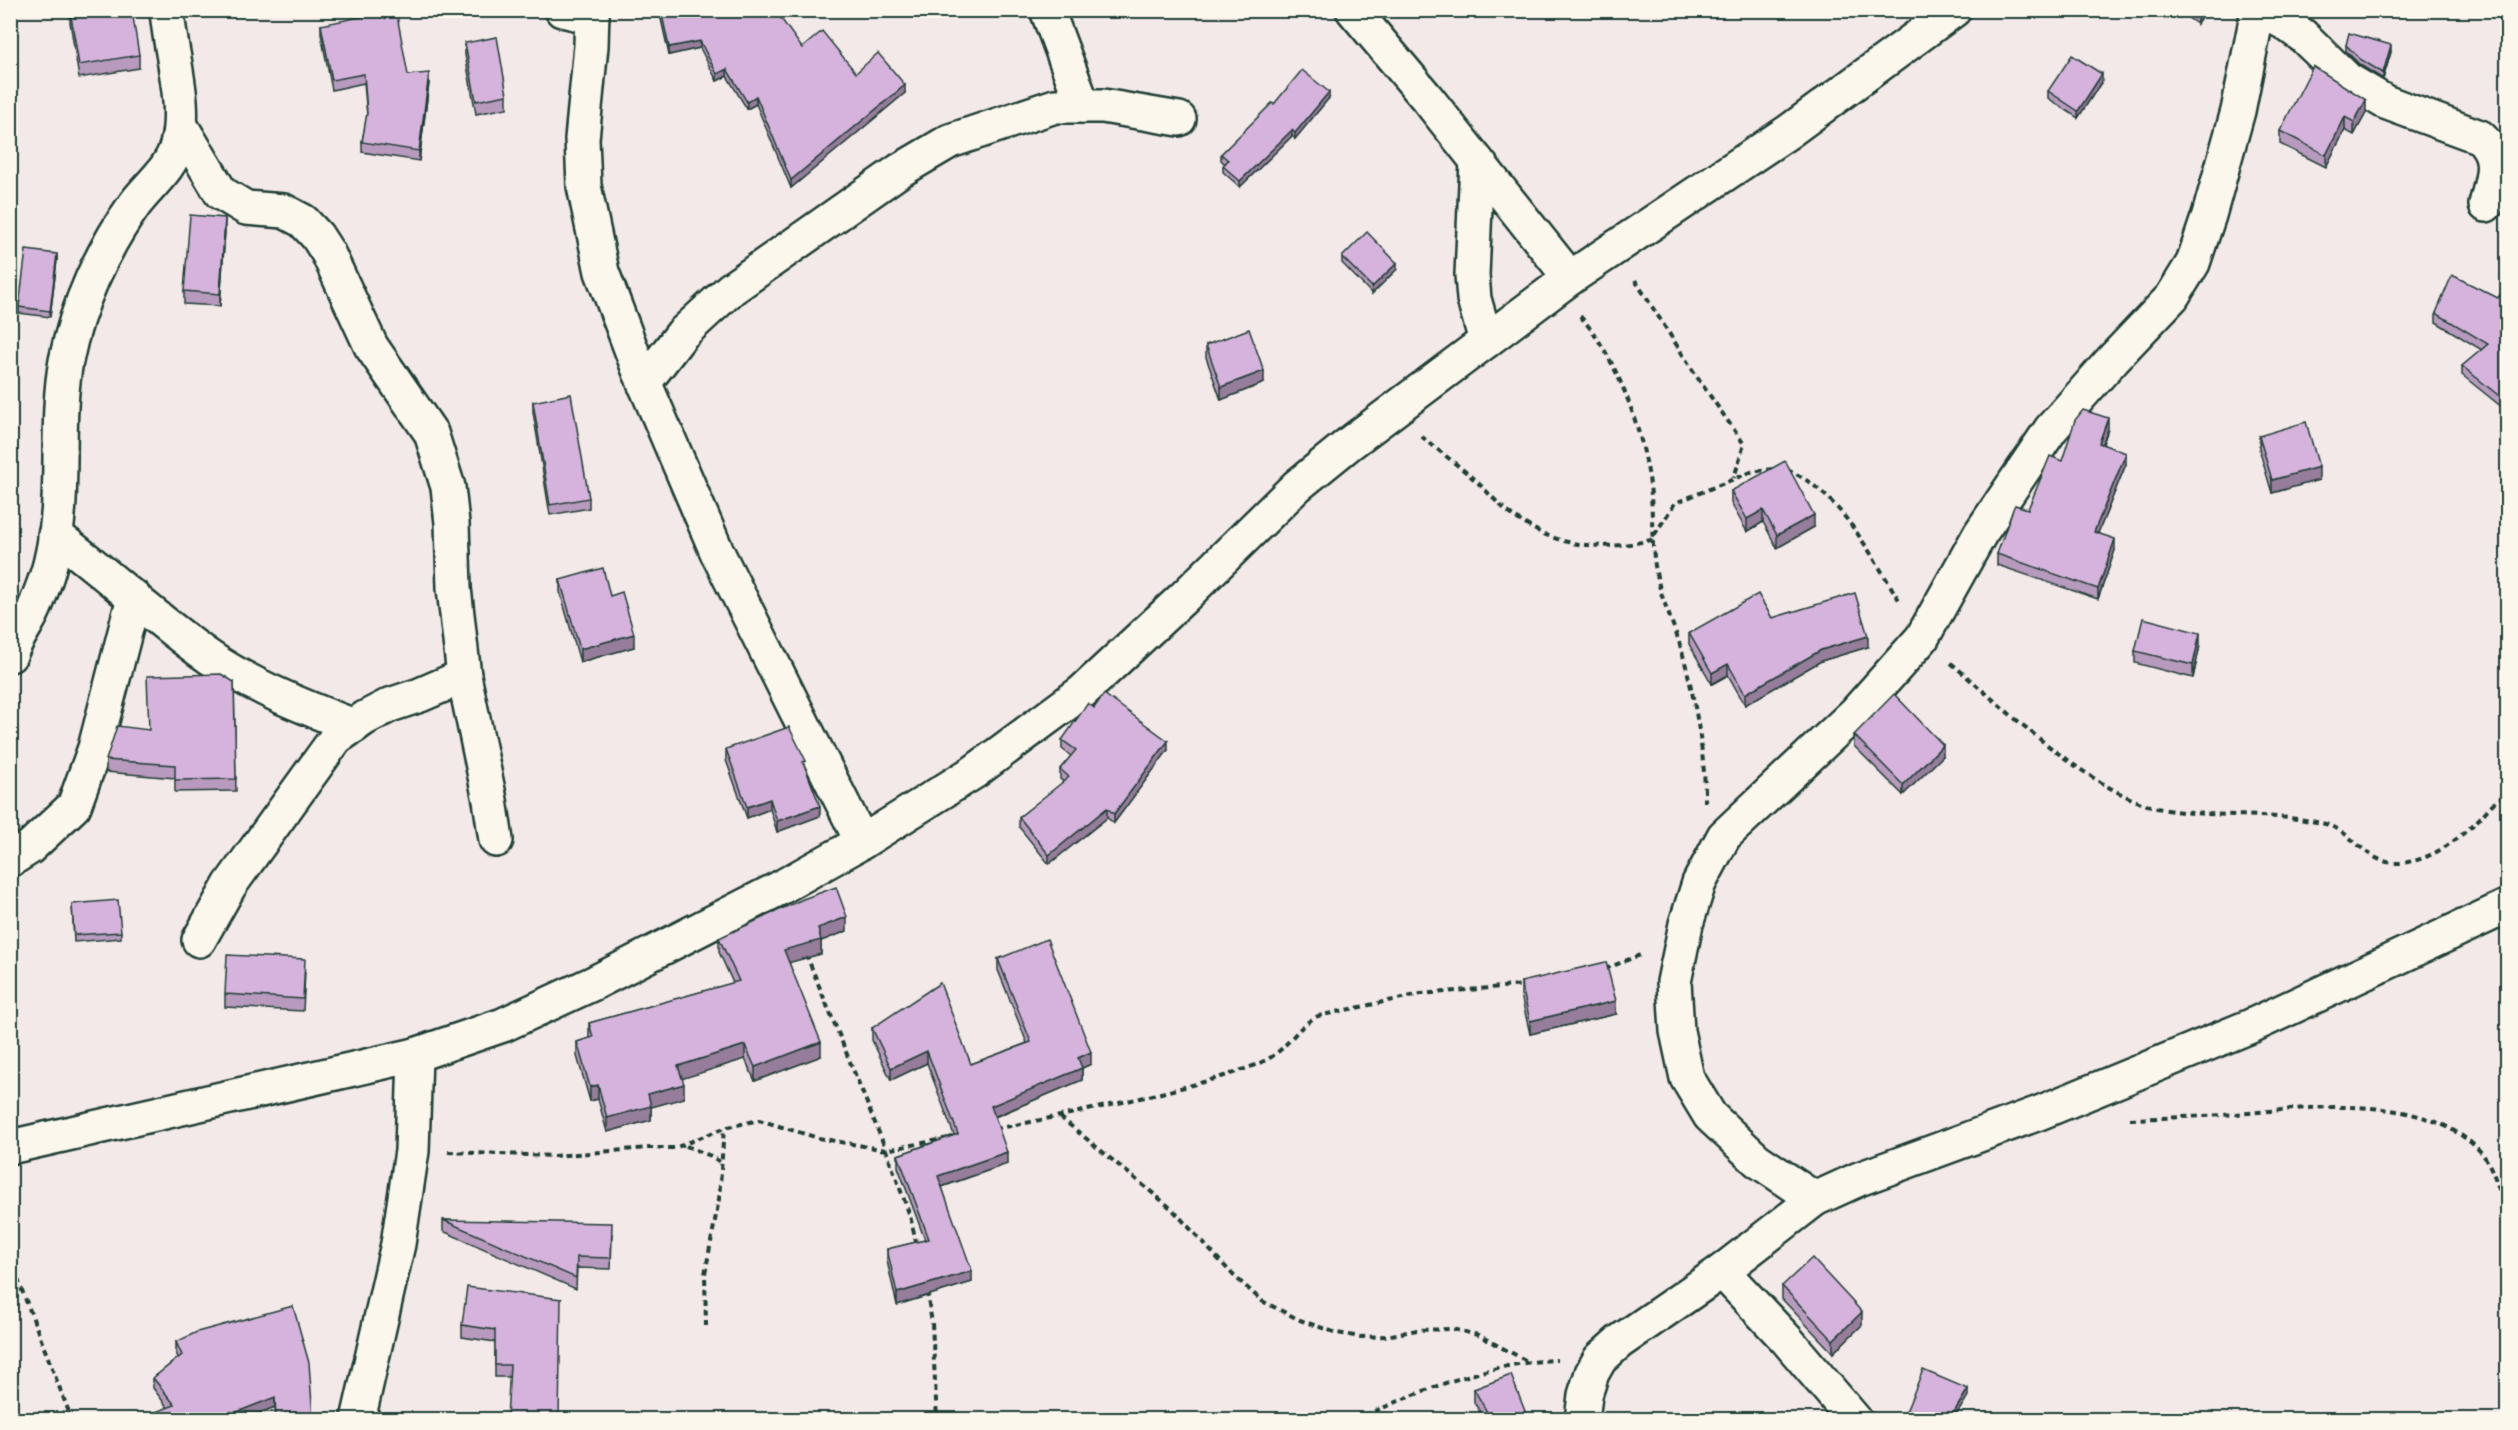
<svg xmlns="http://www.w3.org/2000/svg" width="2518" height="1430" font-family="'Playpen Sans',sans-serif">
<rect width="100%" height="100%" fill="#f4e9e9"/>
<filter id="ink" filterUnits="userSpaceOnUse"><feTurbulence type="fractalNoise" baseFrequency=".0167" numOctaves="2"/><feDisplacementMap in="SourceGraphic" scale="12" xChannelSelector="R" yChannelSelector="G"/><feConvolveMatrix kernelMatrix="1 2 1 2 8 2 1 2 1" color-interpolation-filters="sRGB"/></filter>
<g filter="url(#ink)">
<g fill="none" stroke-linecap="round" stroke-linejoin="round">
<g stroke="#1f3d34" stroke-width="38">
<g id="street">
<path d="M562,10L592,17"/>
<path d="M592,10L591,46L582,139L584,186L602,272L639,370L717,552L862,842"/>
<path d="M1047,10L1083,106"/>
<path d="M1353,10L1427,98L1570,278"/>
<path d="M2260,10L2285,23L2303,36L2348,80L2385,102L2480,137C2502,157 2492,179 2486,205"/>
<path d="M181,126L221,193L246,208L284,211L303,221L317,236L328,253L371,346L431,433L448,487L452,523L454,588L464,676L490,800L496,840"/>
<path d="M1477,161L1472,275L1474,299L1486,341"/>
<path d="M644,383L682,334L731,289L899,171L950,141L1055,106H1103L1179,119"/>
<path d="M55,535C108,574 156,620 209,657C251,686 306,708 354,726"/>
<path d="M10,655C16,638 28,624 35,607C41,592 48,575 51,560C67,494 54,426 66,361C77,305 102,250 135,204C149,185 171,169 177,145C188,102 170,54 167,10"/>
<path d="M10,860L29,848L74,806L95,748L134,597"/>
<path d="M199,940L230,885L336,738L365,718L390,705L420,695L464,676"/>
<path d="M10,1147L415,1055L503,1025L594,983L778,889L862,842L974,772L1082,692L1183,598L1297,486L1350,443L1570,278L1788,132L1954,10"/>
<path d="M1815,1199L1757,1160L1710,1116L1687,1078L1677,1031L1674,982L1686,924L1699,883L1724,836L1856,712L1922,638L1980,534L2051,429L2113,359L2172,297L2193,263L2209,215L2238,111L2258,10"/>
<path d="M1722,1271L1787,1340L1855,1420"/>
<path d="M358,1420L398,1244L412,1151L415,1055"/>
<path d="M1582,1420L1585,1395L1592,1373L1600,1359L1619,1342L1722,1271L1815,1199L1859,1179L2039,1113L2251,1026L2508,906"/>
</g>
</g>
<g stroke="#1f3d34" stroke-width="4" stroke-dasharray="6 4.5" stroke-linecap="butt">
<path d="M1635,280L1699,380L1744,444L1734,478"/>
<path d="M1580,316C1615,355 1639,421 1648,472C1655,508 1649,545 1658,581C1663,603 1673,623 1680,645C1693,686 1706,759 1705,802"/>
<path d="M1421,436C1439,451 1458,465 1475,480C1486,490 1496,502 1508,512C1552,547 1598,552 1651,540L1675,503L1751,472L1773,469"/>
<path d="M1787,470C1837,489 1872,556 1899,600"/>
<path d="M1951,663C2005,709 2098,799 2167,810C2217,818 2271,812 2321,823C2357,830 2365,870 2408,862C2437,857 2461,837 2481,817C2488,809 2497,797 2508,793"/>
<path d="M806,954L886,1150L910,1216L917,1246"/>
<path d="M1605,969L1640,955"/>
<path d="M1060,1117L1172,1209L1233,1275L1262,1301L1300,1320L1337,1333L1361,1337L1386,1336L1417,1330L1452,1329L1478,1335L1527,1361"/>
<path d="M2130,1119C2161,1118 2191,1117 2222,1115C2300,1110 2414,1088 2477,1148C2494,1164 2501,1197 2508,1219"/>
<path d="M995,1129C1052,1118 1109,1106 1165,1092C1199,1083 1235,1075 1266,1060C1288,1049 1296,1026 1318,1016L1421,994L1525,985"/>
<path d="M686,1146L711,1156L723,1164"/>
<path d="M448,1152L554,1156L647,1148H675L724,1128L759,1120L818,1138L886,1150L949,1138"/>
<path d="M10,1259L72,1420"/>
<path d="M927,1292L932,1323L937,1420"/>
<path d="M706,1326L705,1274L719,1199L724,1128"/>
<path d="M1355,1420C1421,1391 1485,1363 1557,1360"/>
</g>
<use href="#street" stroke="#fbf7ec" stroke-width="33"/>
</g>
<g fill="#b89abe" stroke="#1f3d34" stroke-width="1.5">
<path d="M70,10L104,15L139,55V68L79,78L70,22Z"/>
<path d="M659,10H752L758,17L802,48L856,73L905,93L791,188L756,104L747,109L727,76L717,81L700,48L669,55Z"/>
<path d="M2168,10H2206L2197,24L2182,14L2180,18Z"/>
<path d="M321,25L408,75L429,83L419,161L362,152V142L367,116L364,83L332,90L321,34Z"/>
<path d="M465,43L507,95V108L476,114L465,55Z"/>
<path d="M2346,45L2391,52L2383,79L2360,65L2346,51Z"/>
<path d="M2102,81L2078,118L2048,98V91Z"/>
<path d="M1329,98L1295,139L1292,136L1240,187L1223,172V166L1225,164L1221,160V154L1274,104Z"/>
<path d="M2366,113L2354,135L2345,130L2326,167L2280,144V131Z"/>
<path d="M225,230L220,306L184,304V291Z"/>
<path d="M1342,257L1397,269L1372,294L1342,263Z"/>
<path d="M57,260L50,317L19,313V307Z"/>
<path d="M2508,283V412L2462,375V366L2482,350L2436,322V313L2498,298Z"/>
<path d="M1206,345L1264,383L1221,400L1206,357Z"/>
<path d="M533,402L589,498V508L550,515L533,412Z"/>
<path d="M2108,429L2103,444L2126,464L2098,533L2115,550L2098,599L1997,565V554L2028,509Z"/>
<path d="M2259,436L2319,480L2272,493L2259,449Z"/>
<path d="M1731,491L1814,527L1777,548L1763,522L1747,532L1731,503Z"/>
<path d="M560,580L610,596L634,647L580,662L560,592Z"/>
<path d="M1772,618L1868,647L1821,661L1745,705L1728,675L1712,684L1689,644V633Z"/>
<path d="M2200,645L2193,678L2135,663V651Z"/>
<path d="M234,682L236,791L175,792V778L106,772V760L148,730Z"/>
<path d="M1094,708L1168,750L1114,823L1107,818L1049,864L1019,827V817L1064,782L1060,779V769L1071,756L1062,749V740Z"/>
<path d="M1854,735L1943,756L1903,795L1854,746Z"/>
<path d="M726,749L806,769L820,816L777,832L770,809L747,818L726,760Z"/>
<path d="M72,904L121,932V938L74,942Z"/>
<path d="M847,931L821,941V954L789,962L821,1056L755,1081L745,1059L682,1078L684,1098L651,1107V1120L607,1132L598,1099L590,1101L577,1056V1042L589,1038V1023L733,983L719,952V938Z"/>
<path d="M998,959L1091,1064L1082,1068V1080L995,1117L1007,1164L942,1187L972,1282L897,1305L887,1261V1249L925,1240L898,1167V1155L954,1135L927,1063L891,1080L872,1040V1028L971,1064L1027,1043L998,970Z"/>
<path d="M305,972L303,1011L225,1007V994Z"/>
<path d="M1521,982L1616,1014L1530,1034L1521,995Z"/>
<path d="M443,1220L612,1234L611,1269L577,1268L576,1289L443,1231Z"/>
<path d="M1782,1286L1862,1325L1833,1353L1782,1299Z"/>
<path d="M561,1299L509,1377H495V1342L462,1337V1325Z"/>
<path d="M176,1342L313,1419H276L275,1407L244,1419H142V1417L168,1408L153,1388V1378L178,1358L176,1352Z"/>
<path d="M1474,1389L1528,1419H1484L1474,1402Z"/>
</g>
<g fill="#967d9b" stroke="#1f3d34" stroke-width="1.5">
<path d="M2198,10H2206L2197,24V12Z"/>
<path d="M700,41V48L669,55V47Z"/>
<path d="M2391,45V52L2383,79V73Z"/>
<path d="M727,69V76L717,81V74Z"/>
<path d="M429,73V83L419,161V151Z"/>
<path d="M2102,74V81L2078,118V111Z"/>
<path d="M905,85V93L791,188V180Z"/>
<path d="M1329,92V98L1295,139V133Z"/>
<path d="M756,96V104L747,109V102Z"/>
<path d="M2366,100V113L2354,135V122Z"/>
<path d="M2345,117V130L2326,167V155Z"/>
<path d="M1292,130V136L1240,187V181Z"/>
<path d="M225,218V230L220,306V294Z"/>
<path d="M57,254V260L50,317V311Z"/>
<path d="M1397,263V269L1372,294V287Z"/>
<path d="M1264,371V383L1221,400V387Z"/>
<path d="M2108,418V429L2099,454V443Z"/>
<path d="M2126,453V464L2094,543V532Z"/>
<path d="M2319,467V480L2272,493V480Z"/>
<path d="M1763,510V522L1747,532V519Z"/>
<path d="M1814,515V527L1777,548V535Z"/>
<path d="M2115,539V550L2098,599V589Z"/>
<path d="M2200,633V645L2193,678V665Z"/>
<path d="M634,634V647L580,662V649Z"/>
<path d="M1868,636V647L1821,661L1745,705V694L1821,650Z"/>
<path d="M1728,664V675L1712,684V673Z"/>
<path d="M1168,741V750L1114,823V814Z"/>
<path d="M1943,745V756L1903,795V785Z"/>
<path d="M770,799V809L747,818V807Z"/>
<path d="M820,806V816L777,832V821Z"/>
<path d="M1107,808V818L1049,864V855Z"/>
<path d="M847,917V931L821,941V954L784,964V950L818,928Z"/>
<path d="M1616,1001V1014L1530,1034V1021Z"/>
<path d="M821,1042V1056L755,1081V1067Z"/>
<path d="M745,1045V1059L678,1080V1066Z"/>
<path d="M927,1051V1063L891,1080V1068Z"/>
<path d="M1091,1052V1064L1078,1070V1058Z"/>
<path d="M1082,1068V1080L991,1118V1106Z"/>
<path d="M684,1084V1098L651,1107V1120L607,1132V1118L648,1094Z"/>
<path d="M598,1085V1099L590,1101V1087Z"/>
<path d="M1007,1152V1164L938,1188V1176Z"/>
<path d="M972,1271V1282L897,1305V1293Z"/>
<path d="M1862,1312V1325L1833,1353V1340Z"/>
<path d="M1968,1389V1396L1954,1419H1950Z"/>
<path d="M275,1397V1407L244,1419H219Z"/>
</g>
<g fill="#d6b3dd" stroke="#1f3d34" stroke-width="1.5">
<path d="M70,10H103L104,15L132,11L139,55L79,65Z"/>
<path d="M394,10H396L408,75L429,73L419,151L362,142L367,113L364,74L332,80L321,25Z"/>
<path d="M661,10H752L758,17L767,10H775L802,48L822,31L856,73L878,53L905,85L791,180L756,96L747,102L727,69L717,74L700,41L669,47Z"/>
<path d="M2349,33L2391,45L2383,73L2360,59L2346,45Z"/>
<path d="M497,37L507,95L476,101L465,43Z"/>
<path d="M2072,55L2102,74L2078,111L2048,91Z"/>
<path d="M2313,66L2366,100L2354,122L2345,117L2326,155L2280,131Z"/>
<path d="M1302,70L1329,92L1295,133L1292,130L1240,181L1223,166L1228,160L1221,154L1272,103L1274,104Z"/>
<path d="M190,215L225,218L220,294L184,291Z"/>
<path d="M1367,232L1397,263L1372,287L1342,257Z"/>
<path d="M26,250L57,254L50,311L19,307Z"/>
<path d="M2452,275L2498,298L2508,283V403L2462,366L2488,344L2436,313Z"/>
<path d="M1249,329L1264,371L1221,387L1206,345Z"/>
<path d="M571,394L589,498L550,505L533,402Z"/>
<path d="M2083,410L2108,418L2099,443L2126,453L2094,532L2115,539L2098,589L1997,554L2013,509L2015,505L2028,509L2050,456L2062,461L2075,420Z"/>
<path d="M2306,422L2319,467L2272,480L2259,436Z"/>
<path d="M1785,461L1814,515L1777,535L1763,510L1747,519L1731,491Z"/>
<path d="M603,568L610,596L622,592L634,634L580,649L560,580Z"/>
<path d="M1855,593L1868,636L1821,650L1745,694L1728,664L1712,673L1689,633L1758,594L1772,618Z"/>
<path d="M2143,618L2200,633L2193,665L2135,651Z"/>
<path d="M221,674L234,682L236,779L175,780V765L106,760L117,726L149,730L147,676Z"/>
<path d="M1104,694L1168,741L1114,814L1107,808L1049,855L1019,817L1069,777L1060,769L1076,750L1062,740L1088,703L1094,708Z"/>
<path d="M1894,694L1943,745L1903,785L1854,735Z"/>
<path d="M789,727L806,761L803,762L820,806L777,821L770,799L747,807L726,749Z"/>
<path d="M836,887L847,917L818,928L821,940L784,950L821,1042L755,1067L745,1045L678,1066L684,1084L648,1094L651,1106L607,1118L598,1085L590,1087L577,1042L593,1037L589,1023L739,981L719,938L803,899Z"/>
<path d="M118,900L121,932L74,935L72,904Z"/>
<path d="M1047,939L1091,1052L1078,1058L1082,1068L991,1106L1007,1152L938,1176L972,1271L897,1293L887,1249L929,1239L898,1155L958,1134L927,1051L891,1068L872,1028L940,983L971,1064L1031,1042L998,959Z"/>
<path d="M227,955L305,959L303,999L225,994Z"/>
<path d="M1606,962L1616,1001L1530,1021L1521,982Z"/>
<path d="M443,1220L612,1223L611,1258L577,1257L576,1278Z"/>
<path d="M1812,1258L1862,1312L1833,1340L1782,1286Z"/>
<path d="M467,1287L561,1299L559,1419H507L510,1365H495V1330L462,1325Z"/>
<path d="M293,1306L309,1363L313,1419H276L275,1397L219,1419H143L142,1417L175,1405L153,1378L182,1355L176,1342L197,1332Z"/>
<path d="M1923,1370L1968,1389L1950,1419H1903Z"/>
<path d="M1511,1375L1528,1419H1491L1474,1389Z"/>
</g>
</g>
<rect width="2518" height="1430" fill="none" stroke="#fbf7ec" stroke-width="36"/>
<rect x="18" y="18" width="2482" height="1394" fill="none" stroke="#1f3d34" stroke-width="2" filter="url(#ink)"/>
</svg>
